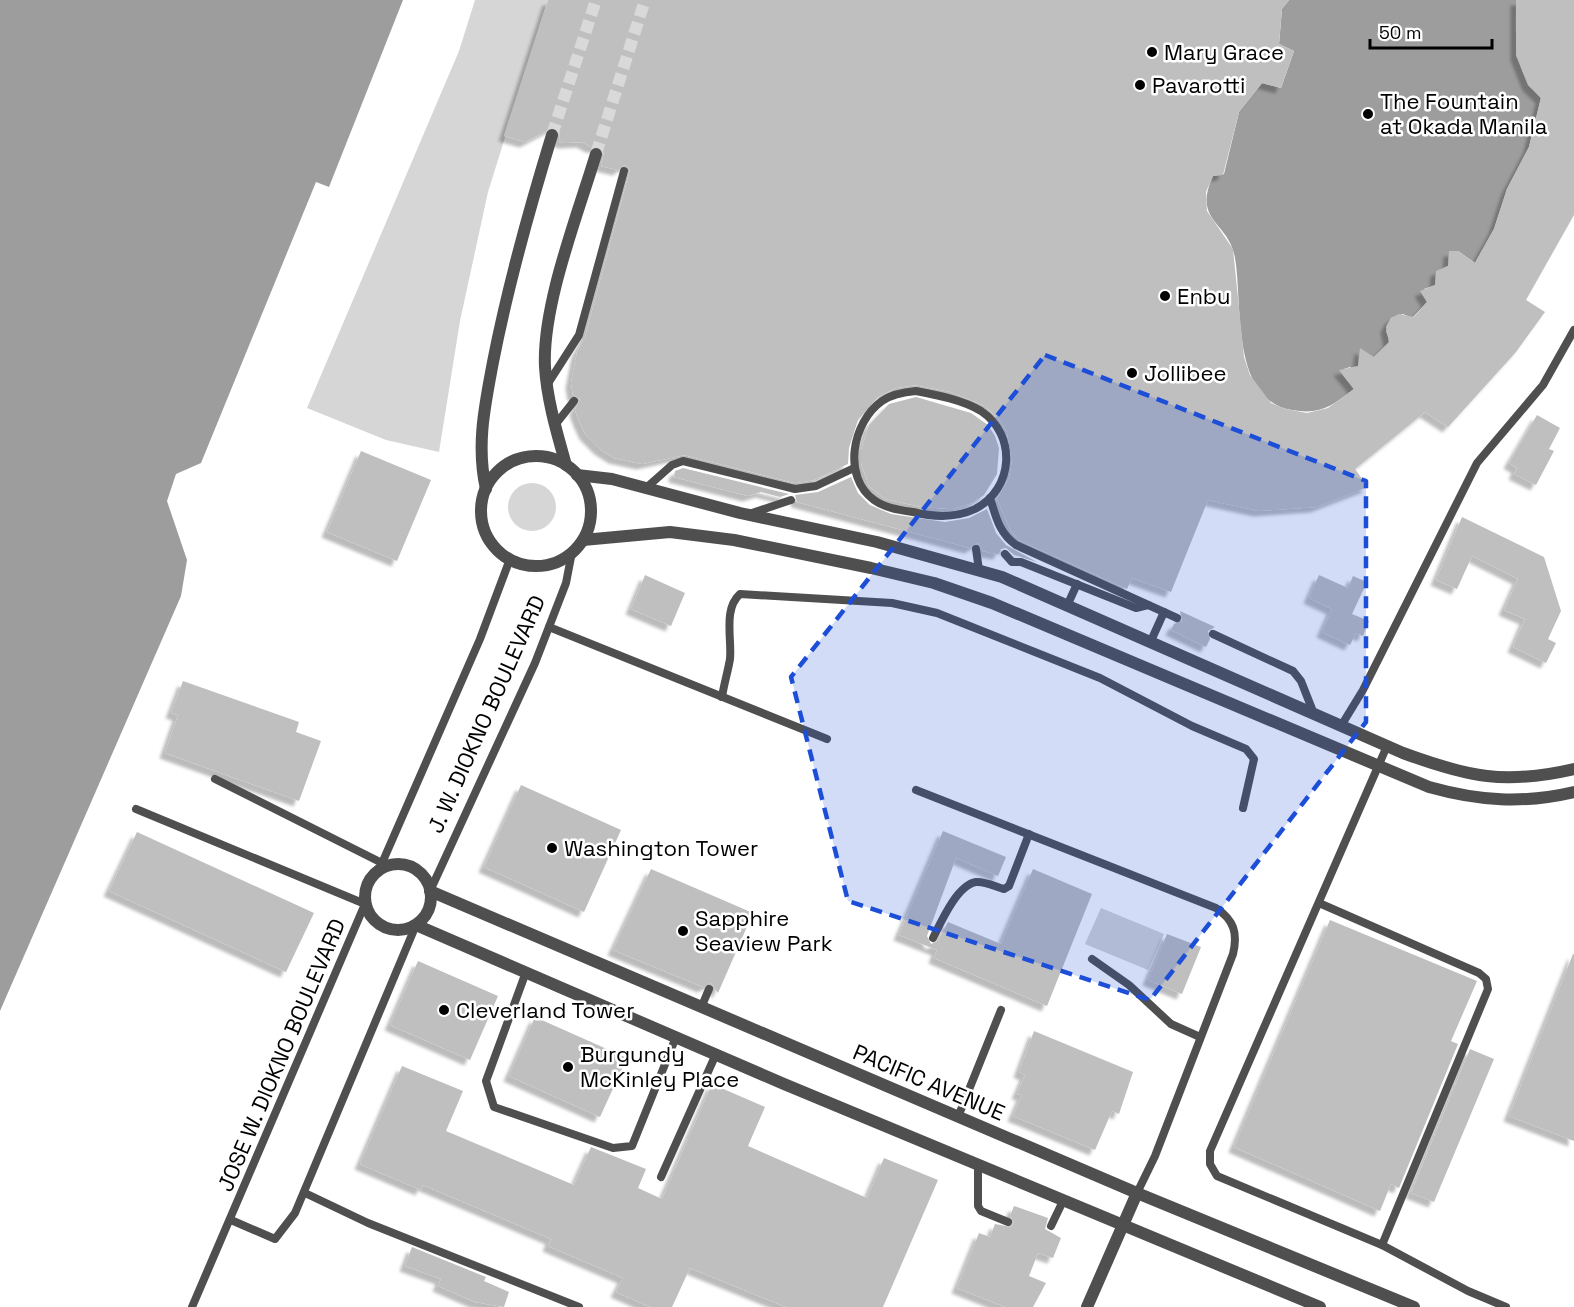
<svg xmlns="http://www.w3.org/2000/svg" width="1574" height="1307" font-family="'Space Grotesk',sans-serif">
<defs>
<filter id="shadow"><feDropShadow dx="-5.5" dy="5.5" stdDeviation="1.5" flood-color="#0004"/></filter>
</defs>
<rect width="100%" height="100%" fill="#fff"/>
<g fill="#d6d6d6">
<path d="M475,0H548L488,192L460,321L439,452L386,440L307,408L459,51Z"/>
<circle cx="532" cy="507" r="24"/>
<path d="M1101,908L1164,934L1148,970L1085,944Z"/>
</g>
<g fill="#9d9d9d">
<path d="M0,0H403L329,187L316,182L201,463L176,474L167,501L187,560L181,596L0,1011Z"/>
<path d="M1289,0H1516C1516,38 1512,69 1541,98L1529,147L1507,189L1494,229L1475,263L1458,251L1450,252L1453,263L1436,273L1442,283L1424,289L1428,301L1412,318L1403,314L1391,318L1386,332L1391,341L1373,358L1360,361L1356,372L1350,367L1344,369L1343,375L1354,389C1331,406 1321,415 1292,410C1230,400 1243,303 1235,258C1229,221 1192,222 1213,176L1224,174L1239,112L1262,83L1281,88L1294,51L1279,44L1282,9Z"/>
</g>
<g fill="#bfbfbf" filter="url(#shadow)">
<path d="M548,0H1289L1282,9L1279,44L1294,51L1281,88L1262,83L1239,112L1223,175L1213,176L1206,192L1207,211L1233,249L1244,357L1250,375L1271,403L1286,409L1307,413L1328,408L1354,389L1339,370L1358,366L1360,348L1374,357L1389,342L1386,327L1391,318L1399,314L1414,317L1427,302L1420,291L1435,285L1436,271L1448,266L1449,251H1458L1475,263L1494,229L1507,189L1529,147L1541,98L1528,85L1516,55V0H1574V215L1526,300L1545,312L1516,352L1448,427L1425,412L1355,469L1368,487L1316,507L1259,511L1208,500L1171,592L1132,578L1127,589L1019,540L1011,531L997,499L1009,478L1012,463L1007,432L998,418L985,406L951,392L915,385L896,388L879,396L858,420L849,448L848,464L814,480L795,483L684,455L642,464L614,458L600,449L585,434L579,421L575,410L580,399L573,395L571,383L577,352L585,337L630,170L625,165L618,170L601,166L604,153L602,148L591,147L582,142L564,143L559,141L560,133L554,127L525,142L504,136Z"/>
<path d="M916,397L971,413L988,425L995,436L999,448L997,474L984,495L972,503L952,509L922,507L885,499L869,486L861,463V450L869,425L889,404Z"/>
<path d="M1537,415L1560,428L1549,449L1554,451L1536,485L1514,474L1517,468L1509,463Z"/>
<path d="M361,451L431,480L397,561L327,532Z"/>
<path d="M683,468L789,494L780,497L761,492L748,496L674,477L675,471Z"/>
<path d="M851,477L858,493L870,505L891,514L945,522L969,518L987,509L996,533L1006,545L1037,562L1014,555L1006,548L1001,549L999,554L991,553L983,551L978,543L970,548L797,502L795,495L818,492Z"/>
<path d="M1462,517L1544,557L1561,611L1548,639L1556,643L1546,663L1513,647L1525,619L1504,610L1518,579L1472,556L1457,589L1436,580Z"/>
<path d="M645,575L685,593L671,626L631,609Z"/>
<path d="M1319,575L1348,588L1353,576L1367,582L1352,614L1369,621L1363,636L1356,633L1350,645L1322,632L1332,609L1309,598Z"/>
<path d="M1180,611L1215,627L1208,631L1210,639L1206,647L1171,630L1174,624L1182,621Z"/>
<path d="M183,681L299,722L296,732L321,741L299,801L165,753L178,715L171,713Z"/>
<path d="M521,785L621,830L584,912L484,867Z"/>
<path d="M943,831L1006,857L998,876L956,858L927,936L931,944L938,941L948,922L1001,944L1033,869L1092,894L1047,1006L934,958L937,950L899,935Z"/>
<path d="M137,832L314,913L286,972L109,891Z"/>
<path d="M651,869L753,913L718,993L711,983L703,987L613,950Z"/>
<path d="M1330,920L1477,981L1451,1041L1458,1044L1399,1188L1391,1184L1380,1211L1234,1147Z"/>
<path d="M1167,934L1201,947L1182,994L1148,980Z"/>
<path d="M1573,954H1574V1141L1509,1116Z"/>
<path d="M418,961L498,996L470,1060L390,1025Z"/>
<path d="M535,1017L627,1058L600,1117L509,1076Z"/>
<path d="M1034,1031L1133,1072L1119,1114L1112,1111L1095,1150L1013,1116L1022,1095L1017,1094L1025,1075L1019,1072Z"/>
<path d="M1470,1049L1494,1059L1434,1202L1411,1193Z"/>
<path d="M402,1066L463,1091L446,1131L574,1185L591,1147L646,1169L638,1188L662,1199L712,1084L765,1107L748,1146L867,1198L884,1158L938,1180L883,1307H786L690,1268L672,1307H650L616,1292L623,1278L548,1246L551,1239L423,1185L421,1190L360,1164Z"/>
<path d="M1014,1206L1048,1218L1045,1229L1061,1238L1053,1258L1038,1253L1029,1276L1046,1283L1033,1307H1005L957,1288L979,1233L990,1237L995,1224L1011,1227L1014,1222L1010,1216Z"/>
<path d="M412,1247L486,1277L484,1281L509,1292L504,1307L475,1302L438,1286L441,1279L405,1266Z"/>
</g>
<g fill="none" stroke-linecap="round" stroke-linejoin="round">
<g stroke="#d9d9d9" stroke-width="12" stroke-dasharray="12 6" stroke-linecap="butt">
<path d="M552,135L596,0"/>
<path d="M596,154L645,0"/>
</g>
<g stroke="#4f4f4f" stroke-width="8">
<path d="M547,385L579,335L624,171"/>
<path d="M916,391C937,395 963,400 981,411C1017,435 1014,489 975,509C956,518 933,517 913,512C900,510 885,508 874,500C842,477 852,422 882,401C892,394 904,392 916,391Z"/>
<path d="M555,425L574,401"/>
<path d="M646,488L672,465L683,461L795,489L816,486L854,468"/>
<path d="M990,498C996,517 999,533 1016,545L1177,618"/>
<path d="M749,514L791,500"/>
<path d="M976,549L979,570"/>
<path d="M1005,554L1012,562H1021L1136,608L1148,605"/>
<path d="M1067,606L1077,584"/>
<path d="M549,627L827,739"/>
<path d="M1213,634L1293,671L1301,681L1314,714"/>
<path d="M1150,643L1164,612"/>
<path d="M722,697C724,684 728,671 730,659C732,639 723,609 740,594L892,603L937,613L1100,678L1192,726L1246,749L1254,759L1243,808"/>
<path d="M1341,726L1363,690L1477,463L1543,385L1574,330"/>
<path d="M1387,746L1210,1151V1164L1217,1176L1382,1245L1468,1291L1506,1307"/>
<path d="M215,779L382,863"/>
<path d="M916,790L1216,908C1234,920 1238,933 1233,954L1155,1156L1137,1193"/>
<path d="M136,809L365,904L192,1307"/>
<path d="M379,870L480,639L510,559"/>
<path d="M430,891L535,663L566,583L572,552"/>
<path d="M1319,903L1479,973L1486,979L1488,989L1382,1245"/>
<path d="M933,938C941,922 957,885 976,882C985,881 996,887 1004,889L1009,886L1029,834"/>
<path d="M1092,959L1129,985L1171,1024L1200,1037"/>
<path d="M526,972L486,1081L494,1107L613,1148L632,1146L676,1037"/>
<path d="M701,1008L709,989"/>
<path d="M958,1117L1001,1010"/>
<path d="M978,1165V1206L981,1211L1008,1222"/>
<path d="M661,1177L716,1054"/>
<path d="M305,1193L368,1223L579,1307"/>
<path d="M231,1220L275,1239L295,1213L416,925"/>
<path d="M1051,1226L1063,1201"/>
</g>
<g stroke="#4f4f4f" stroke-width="12">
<circle cx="536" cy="511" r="55"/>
<path d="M566,465C557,433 547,400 545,367C542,305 578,214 596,154"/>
<path d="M577,475L612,479L740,513L877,542L1002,577L1403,753C1468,777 1505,785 1574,769"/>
<path d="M486,489C476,445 485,405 493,362C508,285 529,210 552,135"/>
<path d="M583,540L670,532L734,540L871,568L934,583L992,603L1429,787C1479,801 1523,804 1574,792"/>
<circle cx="398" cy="897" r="33"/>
<path d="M430,891L1137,1193L1414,1307"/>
<path d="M416,925L784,1084L1320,1307"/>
<path d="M1087,1307L1137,1193"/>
</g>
</g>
<path fill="#1d4ed8" fill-opacity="0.2" stroke="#1d4ed8" stroke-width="4.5" stroke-dasharray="12 8" stroke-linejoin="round" d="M1045,355L1366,481V722L1150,1000L848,901L791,677Z"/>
<g fill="#000" stroke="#fff" stroke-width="2">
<circle cx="1152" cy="52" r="6"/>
<circle cx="1140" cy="85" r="6"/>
<circle cx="1368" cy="114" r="6"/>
<circle cx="1165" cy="296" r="6"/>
<circle cx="1132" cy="373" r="6"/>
<circle cx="552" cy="848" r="6"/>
<circle cx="683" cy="931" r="6"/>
<circle cx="444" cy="1010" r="6"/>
<circle cx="568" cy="1067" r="6"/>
</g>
<g text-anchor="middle" stroke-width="5" stroke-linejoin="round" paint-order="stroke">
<g font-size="22" fill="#000" stroke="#fff" text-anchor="start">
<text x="1164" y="60">Mary Grace</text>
<text x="1152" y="93">Pavarotti</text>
<text x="1380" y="109">The Fountain<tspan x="1380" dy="25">at Okada Manila</tspan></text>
<text x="1177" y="304">Enbu</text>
<text x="1144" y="381">Jollibee</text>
<text x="564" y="856">Washington Tower</text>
<text x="695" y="926">Sapphire<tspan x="695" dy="25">Seaview Park</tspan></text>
<text x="456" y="1018">Cleverland Tower</text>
<text x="580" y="1062">Burgundy<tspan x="580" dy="25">McKinley Place</tspan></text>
</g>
<g font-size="22" fill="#000" stroke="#fff">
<text transform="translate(486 714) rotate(-66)" y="8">J. W. DIOKNO BOULEVARD</text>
<text transform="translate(281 1055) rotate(-67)" y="8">JOSE W. DIOKNO BOULEVARD</text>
<text transform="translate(929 1082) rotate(23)" y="8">PACIFIC AVENUE</text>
</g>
</g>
<path d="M1370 39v9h122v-9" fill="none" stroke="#000000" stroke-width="3"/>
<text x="1379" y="39" font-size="18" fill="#000000" stroke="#ffffff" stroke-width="4.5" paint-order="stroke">50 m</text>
</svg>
